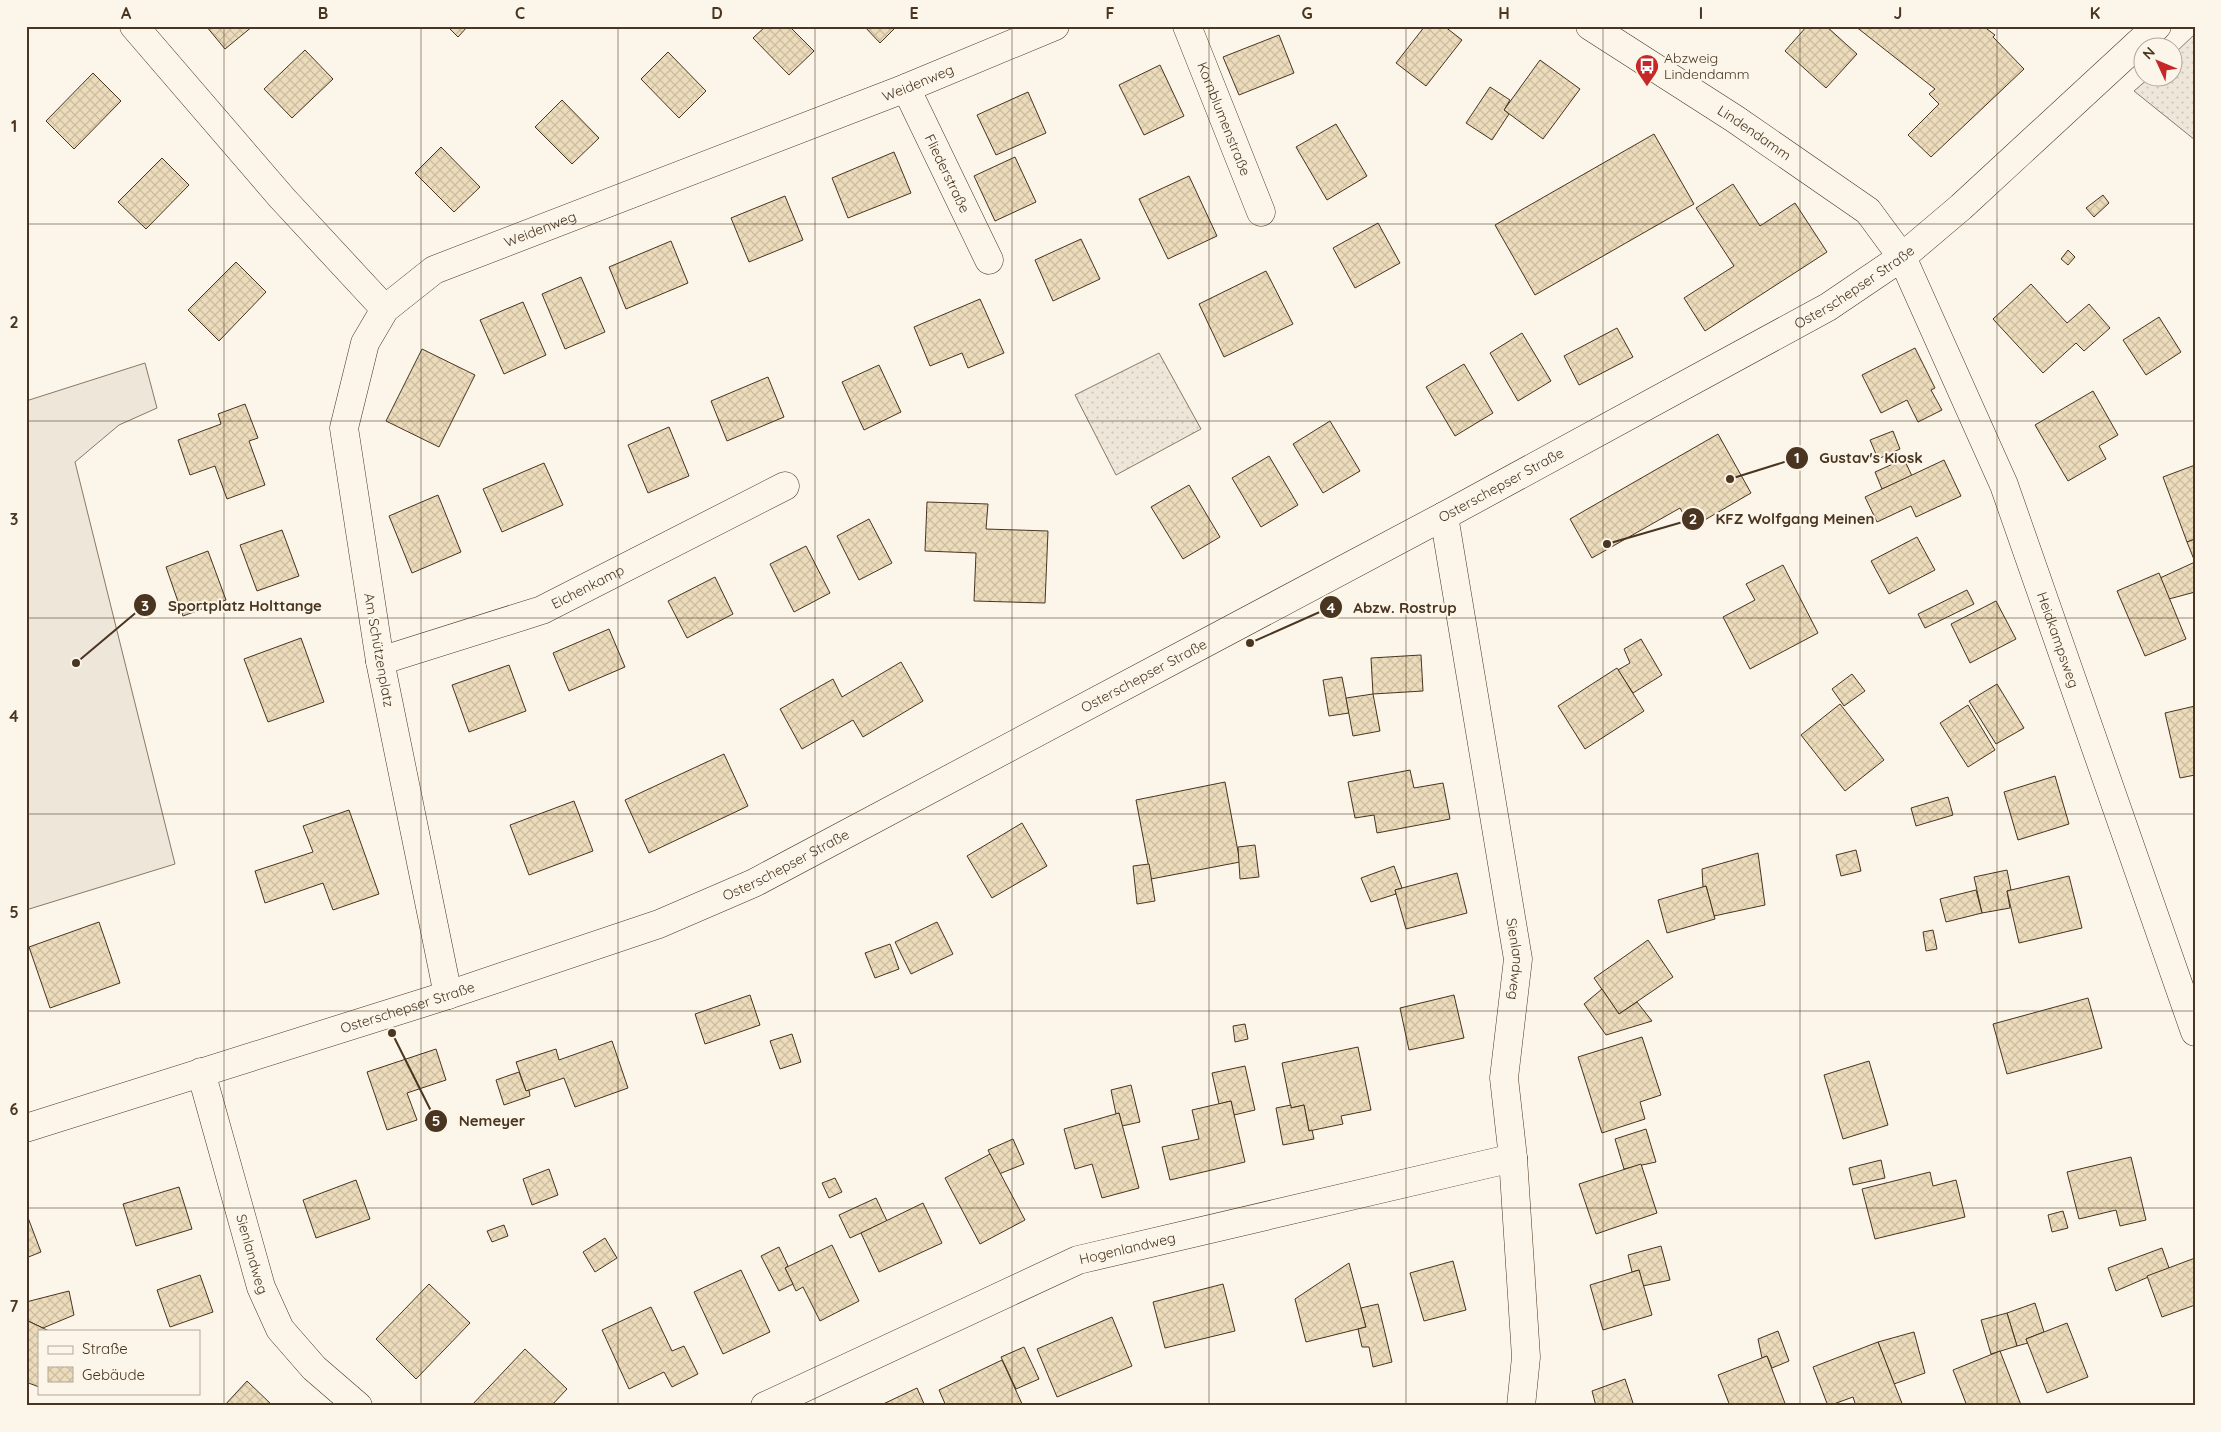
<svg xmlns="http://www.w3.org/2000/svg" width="2221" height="1432" font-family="Quicksand,sans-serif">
<defs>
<pattern id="grass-dots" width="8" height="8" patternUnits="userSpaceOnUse" patternTransform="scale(1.25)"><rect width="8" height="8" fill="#ede6d9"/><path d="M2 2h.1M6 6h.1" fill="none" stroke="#cdc6ba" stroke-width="1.8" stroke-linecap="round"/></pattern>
<pattern id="building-cross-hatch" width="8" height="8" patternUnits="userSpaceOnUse" patternTransform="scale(1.25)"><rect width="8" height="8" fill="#ecdcbc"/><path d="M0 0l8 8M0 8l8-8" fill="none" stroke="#ccbda1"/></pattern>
</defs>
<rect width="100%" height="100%" fill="#fbf6e9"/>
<g fill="url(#grass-dots)" stroke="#887966">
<path d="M2195,34V140L2134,91L2149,78H2174V54Z"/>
<path d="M1159,353L1201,429L1116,475L1075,395Z"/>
</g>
<path fill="#ede6d9" stroke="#887966" d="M145,363L157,408L119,425L75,462L175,864L26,910V401Z"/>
<g fill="url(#building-cross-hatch)" stroke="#4a3520">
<path d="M206,26H253L225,49Z"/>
<path d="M447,26H468L458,37Z"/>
<path d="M766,26H789L814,51L789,75L753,38Z"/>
<path d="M864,26H897L880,43Z"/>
<path d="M1425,26H1444L1462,40L1426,86L1396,63Z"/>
<path d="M1807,26H1826L1857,54L1826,88L1785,51Z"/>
<path d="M1855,26H1983L1995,35L1993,37L2024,69L1931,157L1908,135L1939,104L1929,94L1935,89Z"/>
<path d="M1279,35L1294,73L1239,95L1223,57Z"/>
<path d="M305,50L333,79L292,118L264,89Z"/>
<path d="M668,52L706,91L679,118L641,79Z"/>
<path d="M1540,60L1580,89L1543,139L1504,110Z"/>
<path d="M1160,65L1184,116L1144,135L1119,85Z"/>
<path d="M93,73L121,101L74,149L46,121Z"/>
<path d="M1490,87L1510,100L1504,110L1509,114L1492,140L1466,123Z"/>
<path d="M1028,92L1046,133L996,155L977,115Z"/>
<path d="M562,100L599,138L572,164L535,127Z"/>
<path d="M1336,124L1367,176L1327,200L1296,147Z"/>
<path d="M1654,134L1694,204L1535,295L1495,225Z"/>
<path d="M441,147L480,187L454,212L415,173Z"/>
<path d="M894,152L911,193L848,218L832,178Z"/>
<path d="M1015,157L1036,202L995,221L974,176Z"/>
<path d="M162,158L189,185L146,229L118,202Z"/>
<path d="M1189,176L1217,236L1168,259L1139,199Z"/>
<path d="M1733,184L1760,226L1795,203L1827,252L1705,331L1684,298L1734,266L1696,208Z"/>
<path d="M2103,195L2109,203L2094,217L2086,208Z"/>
<path d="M785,196L803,240L749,262L731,218Z"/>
<path d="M1378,223L1400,263L1355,288L1333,248Z"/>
<path d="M1081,239L1100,279L1053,301L1035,260Z"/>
<path d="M671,241L688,283L626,309L609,267Z"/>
<path d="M2068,250L2075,257L2068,265L2061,259Z"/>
<path d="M236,262L266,292L219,341L188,310Z"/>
<path d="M1266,271L1293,324L1224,357L1199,304Z"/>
<path d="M581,277L605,332L565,349L542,294Z"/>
<path d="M2031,284L2067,323L2089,304L2110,328L2084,351L2076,343L2043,373L1993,319Z"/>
<path d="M980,299L1004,353L968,368L962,353L930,366L914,327Z"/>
<path d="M523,302L546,355L504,374L480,320Z"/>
<path d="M2159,317L2181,352L2146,375L2123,340Z"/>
<path d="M1617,328L1633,357L1579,385L1564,356Z"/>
<path d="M1522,333L1551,381L1518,401L1490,353Z"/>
<path d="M1915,348L1935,388L1931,390L1942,410L1918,422L1907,400L1881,413L1862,375Z"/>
<path d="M422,349L475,375L439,447L386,421Z"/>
<path d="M1464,364L1493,413L1455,436L1426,387Z"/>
<path d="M879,365L901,412L864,430L842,382Z"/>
<path d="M768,377L784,417L727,441L711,401Z"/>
<path d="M2093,391L2118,435L2099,446L2106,459L2068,481L2035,425Z"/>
<path d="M245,404L258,438L249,441L265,485L227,499L215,466L190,475L178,440L221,424L218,414Z"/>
<path d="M1330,421L1360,471L1323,493L1293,444Z"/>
<path d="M669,427L689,476L648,493L628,445Z"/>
<path d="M1893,431L1900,449L1878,459L1870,440Z"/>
<path d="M1718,434L1751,493L1691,528L1680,508L1592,558L1570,519Z"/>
<path d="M1269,456L1298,505L1261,527L1232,478Z"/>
<path d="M1904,459L1912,476L1882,489L1875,472Z"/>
<path d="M1944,460L1961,496L1916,517L1911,506L1877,522L1865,497Z"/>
<path d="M544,463L563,505L502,532L483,489Z"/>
<path d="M2195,465V539L2187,542L2163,477Z"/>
<path d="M1189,485L1220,537L1183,559L1151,507Z"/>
<path d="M438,495L461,552L412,573L389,516Z"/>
<path d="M927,502L988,504L986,529L1048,531L1045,603L974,601L976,553L925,551Z"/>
<path d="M869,519L892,563L859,580L837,536Z"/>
<path d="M282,530L299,576L257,591L240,545Z"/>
<path d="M1917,537L1935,570L1889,594L1871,561Z"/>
<path d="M2195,539V562L2187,542Z"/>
<path d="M806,546L830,593L794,612L770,564Z"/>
<path d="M208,551L226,600L183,616L166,567Z"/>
<path d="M2195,562V592L2169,599L2160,578Z"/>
<path d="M1783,565L1818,633L1750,669L1723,617L1755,600L1746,584Z"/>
<path d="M2159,573L2186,639L2145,656L2117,591Z"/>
<path d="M715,577L733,614L687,638L668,601Z"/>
<path d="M1967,590L1974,604L1925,628L1918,614Z"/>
<path d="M1996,601L2016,639L1970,663L1951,624Z"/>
<path d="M609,629L625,667L569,691L553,653Z"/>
<path d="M301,638L324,702L268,722L244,659Z"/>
<path d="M1641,639L1662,675L1633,693L1618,670L1630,663L1624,649Z"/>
<path d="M1421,655L1423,691L1373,694L1371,658Z"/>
<path d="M901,662L923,701L863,737L853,720L802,749L780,709L833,679L842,697Z"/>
<path d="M509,665L526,711L469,732L452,685Z"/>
<path d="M1617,668L1644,711L1585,749L1558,706Z"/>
<path d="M1852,674L1865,691L1844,706L1832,689Z"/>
<path d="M1342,677L1349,713L1329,716L1323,680Z"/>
<path d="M1997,684L2024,728L1996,744L1969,701Z"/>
<path d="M1373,694L1380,731L1353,736L1346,698Z"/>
<path d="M1840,704L1884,760L1845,791L1801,735Z"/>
<path d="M1968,705L1995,750L1968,767L1940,723Z"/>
<path d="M2195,706V775L2180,778L2165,713Z"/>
<path d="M724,754L748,806L649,853L625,800Z"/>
<path d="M1410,770L1414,788L1443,783L1450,819L1377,833L1374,815L1355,818L1348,782Z"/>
<path d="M2055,776L2069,824L2018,840L2004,792Z"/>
<path d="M1225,782L1240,862L1151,879L1136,800Z"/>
<path d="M1948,797L1953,815L1916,826L1911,808Z"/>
<path d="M574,801L593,851L529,875L510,825Z"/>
<path d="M349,810L379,894L333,910L323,883L265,903L255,871L313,852L303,826Z"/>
<path d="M1022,823L1047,866L992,898L967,856Z"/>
<path d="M1255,845L1259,877L1240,879L1238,847Z"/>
<path d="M1856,850L1861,871L1841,876L1836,855Z"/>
<path d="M1758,853L1765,905L1714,916L1706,886L1703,887L1702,869Z"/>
<path d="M1149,864L1155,901L1137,904L1133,866Z"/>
<path d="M1394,866L1402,888L1395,890L1396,894L1371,902L1361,878Z"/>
<path d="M2007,870L2011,890L2007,891L2010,908L1982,913L1974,877Z"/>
<path d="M1457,873L1467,913L1406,929L1395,890Z"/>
<path d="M2069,876L2082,928L2019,943L2007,891Z"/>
<path d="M1706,886L1715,919L1667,933L1658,900Z"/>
<path d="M1976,890L1982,913L1946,922L1940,899Z"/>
<path d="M99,922L120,983L50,1008L29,947Z"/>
<path d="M937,922L953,954L911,974L895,942Z"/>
<path d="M1933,930L1937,949L1926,951L1923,932Z"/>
<path d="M1648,940L1673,977L1619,1014L1594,978Z"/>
<path d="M890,944L899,969L875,978L865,953Z"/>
<path d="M1602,989L1619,1014L1637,1002L1652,1021L1606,1035L1584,1004Z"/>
<path d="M750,995L760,1025L705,1044L695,1014Z"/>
<path d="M1454,995L1464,1038L1409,1050L1400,1008Z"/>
<path d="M2088,998L2102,1048L2007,1074L1993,1024Z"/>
<path d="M1245,1024L1248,1039L1235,1042L1233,1026Z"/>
<path d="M792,1034L801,1062L780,1069L770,1041Z"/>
<path d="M1642,1037L1661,1095L1640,1102L1645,1119L1602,1133L1578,1057Z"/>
<path d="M612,1041L628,1088L575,1107L564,1078L526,1091L516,1062L556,1049L559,1060Z"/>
<path d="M1358,1047L1371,1110L1341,1116L1343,1124L1309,1131L1304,1105L1291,1108L1282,1063Z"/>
<path d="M436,1049L446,1080L407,1093L417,1120L387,1130L367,1072Z"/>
<path d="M1869,1061L1888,1125L1843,1139L1824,1075Z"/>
<path d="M1245,1066L1255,1110L1234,1115L1231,1101L1219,1104L1212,1073Z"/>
<path d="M519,1072L526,1091L529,1090L530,1096L504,1105L496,1080Z"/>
<path d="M1131,1085L1140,1122L1122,1126L1119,1113L1116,1114L1111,1090Z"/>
<path d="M1231,1101L1245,1162L1170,1180L1162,1147L1199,1139L1192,1110Z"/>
<path d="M1291,1105V1108L1304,1105L1309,1131L1312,1130L1314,1139L1283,1145L1276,1108Z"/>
<path d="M1119,1113L1139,1188L1102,1198L1092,1164L1075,1169L1064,1129Z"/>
<path d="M1646,1129L1656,1162L1624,1169L1615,1139Z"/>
<path d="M1013,1139L1024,1164L999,1174L988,1150Z"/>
<path d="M990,1154L1025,1220L980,1244L945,1178Z"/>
<path d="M2131,1157L2146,1220L2120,1226L2116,1210L2079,1219L2067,1172Z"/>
<path d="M1881,1160L1885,1178L1853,1185L1849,1168Z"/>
<path d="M1641,1164L1657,1213L1596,1234L1579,1184Z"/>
<path d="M549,1169L558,1195L532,1205L523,1179Z"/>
<path d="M1930,1172L1933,1186L1956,1180L1965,1217L1875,1239L1862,1189Z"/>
<path d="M835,1178L842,1192L829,1198L822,1183Z"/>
<path d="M356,1180L370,1219L316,1238L303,1200Z"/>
<path d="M179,1187L192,1229L136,1246L123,1204Z"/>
<path d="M876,1198L887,1221L850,1238L839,1215Z"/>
<path d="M923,1203L942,1243L879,1272L861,1233Z"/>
<path d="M2063,1211L2068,1228L2052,1232L2048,1215Z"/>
<path d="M27,1215L41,1252L26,1258V1216Z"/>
<path d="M504,1225L508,1236L492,1242L487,1231Z"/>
<path d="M605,1238L617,1258L595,1272L583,1252Z"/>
<path d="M832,1245L859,1301L820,1321L803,1287L796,1291L785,1268Z"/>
<path d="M1661,1246L1670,1280L1643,1286L1639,1270L1632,1272L1628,1255Z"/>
<path d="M779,1247L788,1266L785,1268L793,1284L779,1291L761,1256Z"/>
<path d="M2162,1248L2169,1268L2116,1291L2108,1268Z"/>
<path d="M2195,1258V1305L2162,1317L2147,1276Z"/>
<path d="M1453,1261L1466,1310L1424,1321L1410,1273Z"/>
<path d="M1349,1263L1366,1327L1306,1342L1295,1299Z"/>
<path d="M741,1270L770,1332L723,1354L694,1292Z"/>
<path d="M1639,1270L1652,1315L1603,1330L1590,1285Z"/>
<path d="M200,1275L213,1312L170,1327L157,1290Z"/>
<path d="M429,1284L470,1323L416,1379L376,1339Z"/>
<path d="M1223,1284L1235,1331L1165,1348L1153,1302Z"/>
<path d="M69,1291L74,1315L43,1328L28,1321L26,1302Z"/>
<path d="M2035,1303L2044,1332L2026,1339L2028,1343L2017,1346L2007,1313Z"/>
<path d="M1378,1304L1392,1362L1373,1367L1369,1347H1362L1358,1329L1366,1327L1361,1308Z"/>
<path d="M651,1307L672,1351L684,1346L698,1374L672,1387L664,1372L629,1389L602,1330Z"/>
<path d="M2007,1313L2017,1346L1991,1354L1981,1320Z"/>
<path d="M1112,1317L1132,1366L1057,1397L1037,1349Z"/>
<path d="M28,1321L49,1331H39V1387L26,1382Z"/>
<path d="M2067,1323L2088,1377L2047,1393L2026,1339Z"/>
<path d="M1778,1331L1789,1361L1772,1368L1767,1356L1762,1358L1758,1339Z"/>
<path d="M1914,1332L1925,1373L1894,1384L1878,1342Z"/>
<path d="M1878,1342L1903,1406H1856L1853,1397L1828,1406L1813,1367Z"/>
<path d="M1024,1347L1039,1379L1016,1389L1001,1357Z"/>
<path d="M525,1349L567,1389L551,1406H471Z"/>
<path d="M2000,1351L2021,1405L1967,1406L1953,1370Z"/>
<path d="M1767,1356L1786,1406H1730L1718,1375Z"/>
<path d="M1002,1360L1023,1406H946L939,1390Z"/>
<path d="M1625,1379L1634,1406H1596L1592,1391Z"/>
<path d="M247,1381L273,1406H224Z"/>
<path d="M917,1388L925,1406H879Z"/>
</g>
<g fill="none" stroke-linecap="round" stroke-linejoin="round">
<g stroke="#4a3520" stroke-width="29">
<g id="minor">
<path d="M134,26L282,198L385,309"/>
<path id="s1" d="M1187,26L1261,212"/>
<path id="s2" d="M1590,26L1735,119L1868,211L1902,257L2004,485L2195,1032"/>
<path id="s3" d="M906,88L989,260"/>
<path id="s4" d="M1444,516L1518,959L1504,1078L1513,1158L1526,1357L1521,1406"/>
<path id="s5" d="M380,661L542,610L785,486"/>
<path id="s6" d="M448,995L380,661L344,428L365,343L385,309L434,270L906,88L1055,26"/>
<path id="s7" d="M201,1072L261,1287L280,1329L314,1368L358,1406"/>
<path id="s8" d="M765,1406L1078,1260L1513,1158"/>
</g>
</g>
<g stroke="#4a3520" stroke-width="29">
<g id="major">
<path id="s9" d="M26,1128L448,995L659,924L754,883L1444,516L1828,307L1902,257L1961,207L2157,26"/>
</g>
</g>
<use href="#minor" stroke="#fbf6e9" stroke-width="28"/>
<use href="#major" stroke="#fbf6e9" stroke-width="28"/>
</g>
<path fill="none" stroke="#4a3520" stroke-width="1" stroke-opacity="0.55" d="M224,26V1406M421,26V1406M618,26V1406M815,26V1406M1012,26V1406M1209,26V1406M1406,26V1406M1603,26V1406M1800,26V1406M1997,26V1406M26,224H2195M26,421H2195M26,618H2195M26,814H2195M26,1011H2195M26,1208H2195"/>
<defs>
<g id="bus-pin" transform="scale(1.25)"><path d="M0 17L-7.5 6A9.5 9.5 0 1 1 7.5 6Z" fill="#c62828" stroke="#fbf6e9"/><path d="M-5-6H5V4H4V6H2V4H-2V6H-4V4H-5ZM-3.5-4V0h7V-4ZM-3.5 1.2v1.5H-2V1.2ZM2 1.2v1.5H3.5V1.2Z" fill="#fff"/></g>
</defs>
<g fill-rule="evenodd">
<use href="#bus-pin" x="1647" y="66"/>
</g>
<g text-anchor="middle" stroke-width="4" stroke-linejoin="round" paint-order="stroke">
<g font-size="14" fill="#4a3520" stroke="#fbf6e9" text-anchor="start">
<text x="1664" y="63">Abzweig<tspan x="1664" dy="16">Lindendamm</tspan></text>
</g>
<g font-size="14" fill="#4a3520" stroke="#fbf6e9">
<text dy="5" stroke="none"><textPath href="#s6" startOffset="1285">Weidenweg</textPath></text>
<text dy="5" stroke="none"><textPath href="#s1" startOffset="100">Kornblumenstraße</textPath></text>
<text dy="5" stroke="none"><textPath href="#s2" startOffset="196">Lindendamm</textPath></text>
<text dy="5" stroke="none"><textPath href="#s3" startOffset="95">Fliederstraße</textPath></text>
<text dy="5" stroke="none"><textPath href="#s6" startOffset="880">Weidenweg</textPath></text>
<text dy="5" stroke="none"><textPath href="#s9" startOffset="2020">Osterschepser Straße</textPath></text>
<text dy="5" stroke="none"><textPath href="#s9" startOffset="1615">Osterschepser Straße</textPath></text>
<text dy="5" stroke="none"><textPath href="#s5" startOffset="221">Eichenkamp</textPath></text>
<text dy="5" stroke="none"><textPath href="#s2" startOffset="805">Heidkampsweg</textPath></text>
<text transform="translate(379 650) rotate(80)" y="5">Am Schützenplatz</text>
<text dy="5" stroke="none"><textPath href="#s9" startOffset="1210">Osterschepser Straße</textPath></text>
<text dy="5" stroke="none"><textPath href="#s9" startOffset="805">Osterschepser Straße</textPath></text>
<text dy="5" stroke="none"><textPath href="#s4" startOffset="449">Sienlandweg</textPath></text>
<text dy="5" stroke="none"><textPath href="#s9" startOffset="400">Osterschepser Straße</textPath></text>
<text dy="5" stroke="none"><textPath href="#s8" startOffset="396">Hogenlandweg</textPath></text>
<text dy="5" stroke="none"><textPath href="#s7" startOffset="189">Sienlandweg</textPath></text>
</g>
</g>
<path fill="none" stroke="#4a3520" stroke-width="2" d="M1730 479L1797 458M1607 544L1693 519M76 663L145 605M1250 643L1331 607M392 1033L436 1121"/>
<g fill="#4a3520" stroke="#fbf6e9" stroke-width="2">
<circle cx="1730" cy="479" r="5"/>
<circle cx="1607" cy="544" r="5"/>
<circle cx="76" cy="663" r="5"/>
<circle cx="1250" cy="643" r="5"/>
<circle cx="392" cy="1033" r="5"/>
<circle cx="1797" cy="458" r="12"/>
<circle cx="1693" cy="519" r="12"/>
<circle cx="145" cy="605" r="12"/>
<circle cx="1331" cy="607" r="12"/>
<circle cx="436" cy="1121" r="12"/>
</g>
<g font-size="15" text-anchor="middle" font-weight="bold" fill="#fff">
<text x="1797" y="463">1</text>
<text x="1693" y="524">2</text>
<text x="145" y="611">3</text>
<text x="1331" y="613">4</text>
<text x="436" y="1126">5</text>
</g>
<g font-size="15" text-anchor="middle" font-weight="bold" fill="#4a3520" stroke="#fbf6e9" stroke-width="4" stroke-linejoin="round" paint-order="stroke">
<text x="1871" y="463">Gustav's Kiosk</text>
<text x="1795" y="524">KFZ Wolfgang Meinen</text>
<text x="245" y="611">Sportplatz Holttange</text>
<text x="1405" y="613">Abzw. Rostrup</text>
<text x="492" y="1126">Nemeyer</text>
</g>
<rect width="2221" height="1432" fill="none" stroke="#fbf6e9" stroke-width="55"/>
<rect x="38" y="1330" width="162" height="65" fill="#fbf6e9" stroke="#b4a999"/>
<rect x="48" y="1346" width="25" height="8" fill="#fbf6e9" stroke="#b4a999"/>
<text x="82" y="1354" font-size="15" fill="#4a3520">Straße</text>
<rect x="48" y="1367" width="25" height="15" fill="url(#building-cross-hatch)" stroke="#b4a999"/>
<text x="82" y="1380" font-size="15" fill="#4a3520">Gebäude</text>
<g transform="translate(2158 62) rotate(314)"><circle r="24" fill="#fbf6e9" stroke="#b4a999"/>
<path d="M0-4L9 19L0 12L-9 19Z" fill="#c62828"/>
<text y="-8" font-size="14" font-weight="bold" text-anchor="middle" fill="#4a3520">N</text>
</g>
<rect x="28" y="28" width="2166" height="1376" fill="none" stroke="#4a3520" stroke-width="2"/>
<g font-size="16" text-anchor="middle" font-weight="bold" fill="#4a3520">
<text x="126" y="19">A</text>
<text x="323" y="19">B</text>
<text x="520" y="19">C</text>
<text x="717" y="19">D</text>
<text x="914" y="19">E</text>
<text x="1110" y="19">F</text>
<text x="1307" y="19">G</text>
<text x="1504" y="19">H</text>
<text x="1701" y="19">I</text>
<text x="1898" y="19">J</text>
<text x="2095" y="19">K</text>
<text x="14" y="132">1</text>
<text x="14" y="328">2</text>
<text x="14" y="525">3</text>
<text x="14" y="722">4</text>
<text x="14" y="918">5</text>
<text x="14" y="1115">6</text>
<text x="14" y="1312">7</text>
</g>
</svg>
